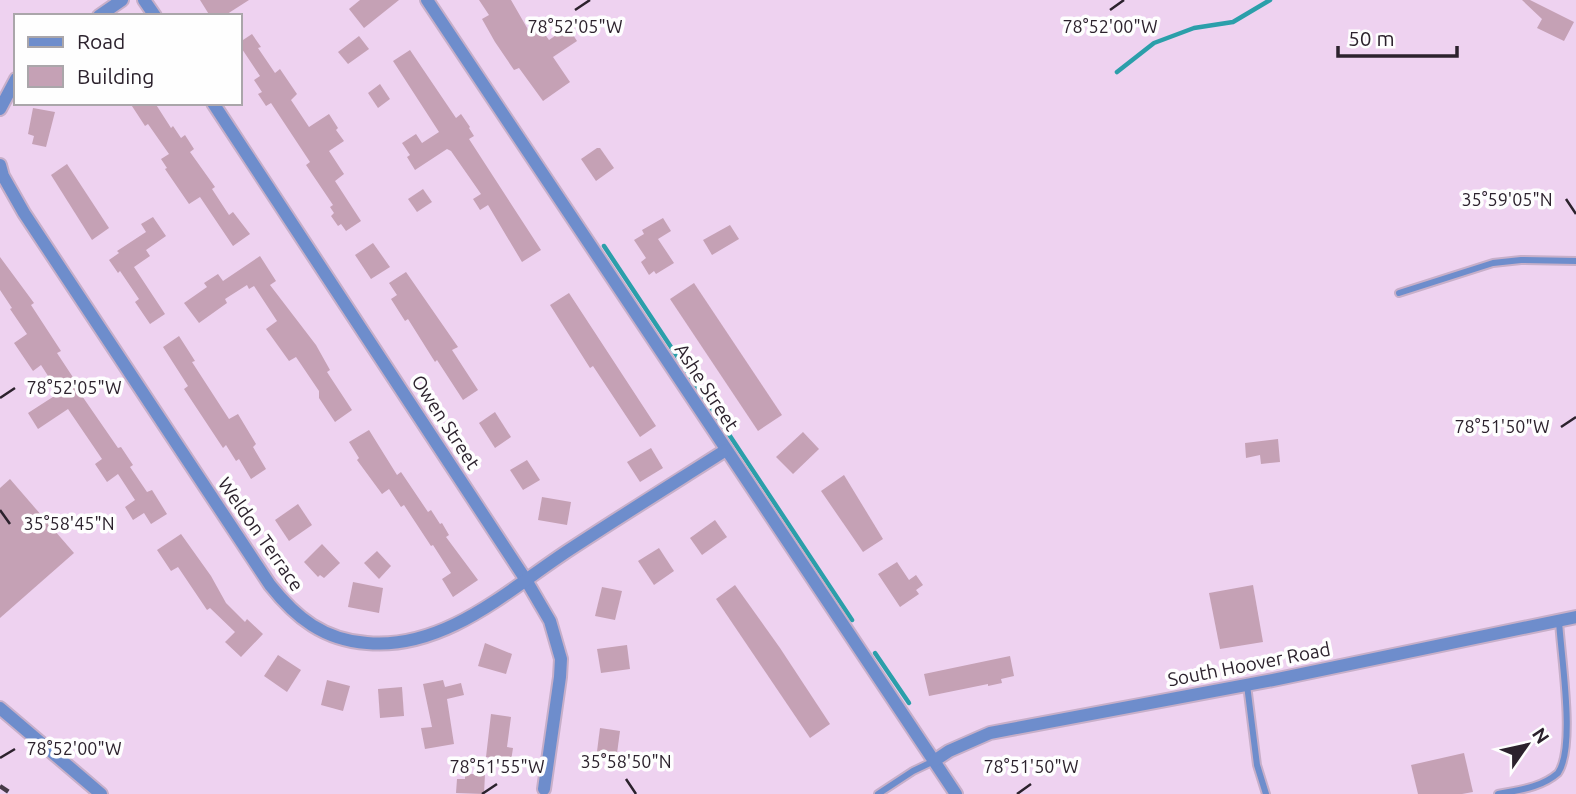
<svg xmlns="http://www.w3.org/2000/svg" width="1576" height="794" font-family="Ubuntu,sans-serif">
<rect width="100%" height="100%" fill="#eed2f0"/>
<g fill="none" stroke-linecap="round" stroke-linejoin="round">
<g stroke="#2b9faa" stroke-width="4.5">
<path d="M1117,72L1154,43L1194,28L1233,22L1270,0"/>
<path d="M604,246L852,620"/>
<path d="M875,653L909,703"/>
</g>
</g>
<g fill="#c5a1b5">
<path d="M200,0H249L224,16H210Z"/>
<path d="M360,0H399L364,28L349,9Z"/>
<path d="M479,0H511L530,33L539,26L549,40L568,27L577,41L553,57L570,82L543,101L519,68L514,70L495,42L482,19L489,15Z"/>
<path d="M1522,0H1530L1574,22L1564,41L1537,28L1542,19Z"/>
<path d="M252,34L261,47L258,48L275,73L280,69L297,94L291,100L309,127L329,114L338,128L336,130L344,141L329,151L344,174L335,181L361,221L346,231L341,224L338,226L331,216L334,213L330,207L333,205L306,165L310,162L271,103L266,106L258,94L262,92L254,80L260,76L240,46V42Z"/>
<path d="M359,36L369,49L348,64L338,52Z"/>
<path d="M410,50L456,118L461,114L470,127L469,128L474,136L469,139L541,250L522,262L488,205L480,210L473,199L481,194L451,151L447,149L415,170L407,157L410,155L402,143L416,134L422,143L439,132L393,61Z"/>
<path d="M380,84L390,99L378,108L368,93Z"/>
<path d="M130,103H155L171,128L173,126L181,138L185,135L194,149L190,152L215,187L212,189L229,215L233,212L250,234L233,246L200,197L189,204L165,169L167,168L161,159L169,154L148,124L145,126Z"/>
<path d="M33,108L55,112L46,147L32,144L34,136L28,134Z"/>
<path d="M597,148H600L614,168L596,181L581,159Z"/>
<path d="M67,164L109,228L92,240L51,175Z"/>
<path d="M423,189L432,202L417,212L408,199Z"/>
<path d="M153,217L166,236L146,250L150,256L134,267L165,314L150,324L135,302L139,299L120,271L118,273L109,260L119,253L117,251L146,232L141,224Z"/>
<path d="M663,218L671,231L658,239L674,263L656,274L654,271L649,275L641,262L646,258L634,240L644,234L642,230Z"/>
<path d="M730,225L739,239L712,255L703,240Z"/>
<path d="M373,243L390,267L371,279L355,255Z"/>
<path d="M260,256L276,281L270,285L316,345L330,370L327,372L352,410L335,422L319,398V391L296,357L289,361L266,329L277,321L254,286L249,289L247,285L225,299L227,303L199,323L184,303L207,287L204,283L218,274L223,281Z"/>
<path d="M0,257L34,303L31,305L61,351L57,353L82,391L80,393L118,448L121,447L133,465L130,467L147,492L152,490L167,514L151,524L144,513L133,520L125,507L135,500L133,497L118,474L107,482L95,464L102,459L68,409L38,429L28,413L59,393L41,365L33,371L14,343L27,334L10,309L12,308L0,290Z"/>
<path d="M406,272L458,347L452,350L478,390L463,400L437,360L435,362L408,319L405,321L391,299L397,295L389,283Z"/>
<path d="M694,283L782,415L758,431L670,299Z"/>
<path d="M569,293L656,426L640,437L593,366L590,368L550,305Z"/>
<path d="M179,336L195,361L192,362L229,419L238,414L256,444L253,447L266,469L251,479L239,459L236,461L226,445L223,448L184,389L188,386L163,347Z"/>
<path d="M495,412L511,437L495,448L479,423Z"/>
<path d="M369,430L397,475L401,472L428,512L431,510L440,524L442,523L449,535L446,537L478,580L453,597L442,579L451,573L433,545L431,546L404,505L401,507L389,489L382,494L357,460L359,458L349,442Z"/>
<path d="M803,432L819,449L793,474L776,457Z"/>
<path d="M1278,439L1280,462L1261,464L1260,455L1246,458L1245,443Z"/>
<path d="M651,448L663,468L640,482L627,462Z"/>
<path d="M527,460L540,480L523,490L510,470Z"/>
<path d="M844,475L883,539L863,552L821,491Z"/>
<path d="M10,479L74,553L0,618V488Z"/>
<path d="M542,497L571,502L567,525L538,520Z"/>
<path d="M298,504L312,525L289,541L275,520Z"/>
<path d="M715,520L727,537L702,555L690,538Z"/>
<path d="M181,534L211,576L226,603L245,622L247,619L263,634L241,657L225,642L235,632L210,608L207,610L178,567L171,571L157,550Z"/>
<path d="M322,544L340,563L324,578L320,575L318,577L304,562Z"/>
<path d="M659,548L674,571L654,585L638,561Z"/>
<path d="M377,551L391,566L379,579L364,563Z"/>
<path d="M897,562L909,580L916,575L923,585L916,590L919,594L900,607L878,574Z"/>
<path d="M353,582L383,588L379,613L348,607Z"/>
<path d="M735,585L780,648L830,724L810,738L716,599Z"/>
<path d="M1253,585L1263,642L1220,649L1209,593Z"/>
<path d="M602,587L622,591L615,620L595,616Z"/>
<path d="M485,643L512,654L506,674L478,666Z"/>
<path d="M627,645L630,669L601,673L597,649Z"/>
<path d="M278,655L301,670L287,692L264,676Z"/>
<path d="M1010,656L1014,676L1001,679L1002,683L988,686V684L929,696L924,674Z"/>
<path d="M327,680L350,686L343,711L321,705Z"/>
<path d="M443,680L445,687L461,683L464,695L447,699L454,744L425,749L421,728L432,727L423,684Z"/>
<path d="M402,687L404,716L380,718L378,689Z"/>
<path d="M491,714L511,717L507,747L513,748L511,761L486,757Z"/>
<path d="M600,728L620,731L616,761L596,759Z"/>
<path d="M1464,753L1473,792L1462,794H1418L1411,765Z"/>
<path d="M465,774H485L484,794L456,793L457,779H465Z"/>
</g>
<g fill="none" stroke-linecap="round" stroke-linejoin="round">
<g stroke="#c7afc9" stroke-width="10">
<g id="service">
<path d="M1399,293L1493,263L1521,260L1576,261"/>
<path d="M1247,685L1257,765L1266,794"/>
<path d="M878,794L913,771L934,761"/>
<path d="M1498,794C1518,790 1541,788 1558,773C1576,747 1561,657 1559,621"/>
</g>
</g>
<g stroke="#c7afc9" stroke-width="16">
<g id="minor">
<path d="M144,0L155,16"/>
<path d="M427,0L956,794"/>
<path d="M99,16L122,0"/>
<path d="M213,103L526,580L550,621L561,659L560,677L544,789"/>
<path d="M0,109L16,79"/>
<path d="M0,165L3,176L24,213L270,585C296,618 324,640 367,643C445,650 508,590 569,550C621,516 674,483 726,450"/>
<path d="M0,708L101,794"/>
<path d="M934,761L949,751L990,733L1273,680L1576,617"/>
</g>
</g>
<use href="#service" stroke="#6e8dcc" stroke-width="6"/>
<use href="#minor" stroke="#6e8dcc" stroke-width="12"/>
<path stroke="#473b48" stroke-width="4.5" stroke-dasharray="10 5" stroke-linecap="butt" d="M0,786L12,794"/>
</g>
<path fill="none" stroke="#2c222d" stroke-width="2.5" d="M575,10L590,0M1110,10L1124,0M1566,199L1576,214M0,398L15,388M1561,427L1576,417M0,510L10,524M0,758L15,749M626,779L636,794M482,794L497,784M1017,794L1031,784"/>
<g text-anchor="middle" stroke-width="7" stroke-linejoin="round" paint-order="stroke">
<g font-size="19" fill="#2c222d" stroke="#fefefe">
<text transform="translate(707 387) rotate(57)" y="7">Ashe Street</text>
<text transform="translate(446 422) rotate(57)" y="7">Owen Street</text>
<text transform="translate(261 534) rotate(55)" y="7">Weldon Terrace</text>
<text transform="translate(1249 664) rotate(-11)" y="7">South Hoover Road</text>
</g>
</g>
<g font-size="18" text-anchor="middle" fill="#2c222d" stroke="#fefefe" stroke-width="7" stroke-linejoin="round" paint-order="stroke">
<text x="575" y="33">78°52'05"W</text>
<text x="1110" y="33">78°52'00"W</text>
<text x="1507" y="206">35°59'05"N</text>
<text x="74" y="394">78°52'05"W</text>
<text x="1502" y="433">78°51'50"W</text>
<text x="69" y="530">35°58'45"N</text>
<text x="74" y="755">78°52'00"W</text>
<text x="626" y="768">35°58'50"N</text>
<text x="497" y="773">78°51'55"W</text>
<text x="1031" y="773">78°51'50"W</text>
</g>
<rect x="14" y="14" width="228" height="91" fill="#fefefe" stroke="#aaa6aa" stroke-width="2"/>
<rect x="28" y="37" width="35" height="10" fill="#6e8dcc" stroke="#aaa6aa" stroke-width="2"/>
<text x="77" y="49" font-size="21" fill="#2c222d">Road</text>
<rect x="28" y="66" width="35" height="21" fill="#c5a1b5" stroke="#aaa6aa" stroke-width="2"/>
<text x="77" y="84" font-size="21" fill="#2c222d">Building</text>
<g transform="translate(1527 745) rotate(56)" stroke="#fefefe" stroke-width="5" paint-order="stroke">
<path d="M0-5L12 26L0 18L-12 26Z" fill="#2c222d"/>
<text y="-10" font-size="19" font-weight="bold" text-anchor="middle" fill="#2c222d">N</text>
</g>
<path d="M1338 46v10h119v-10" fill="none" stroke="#2c222d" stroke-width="3.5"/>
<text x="1348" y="46" font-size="21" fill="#2c222d" stroke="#fefefe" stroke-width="5" paint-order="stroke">50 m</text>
</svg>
